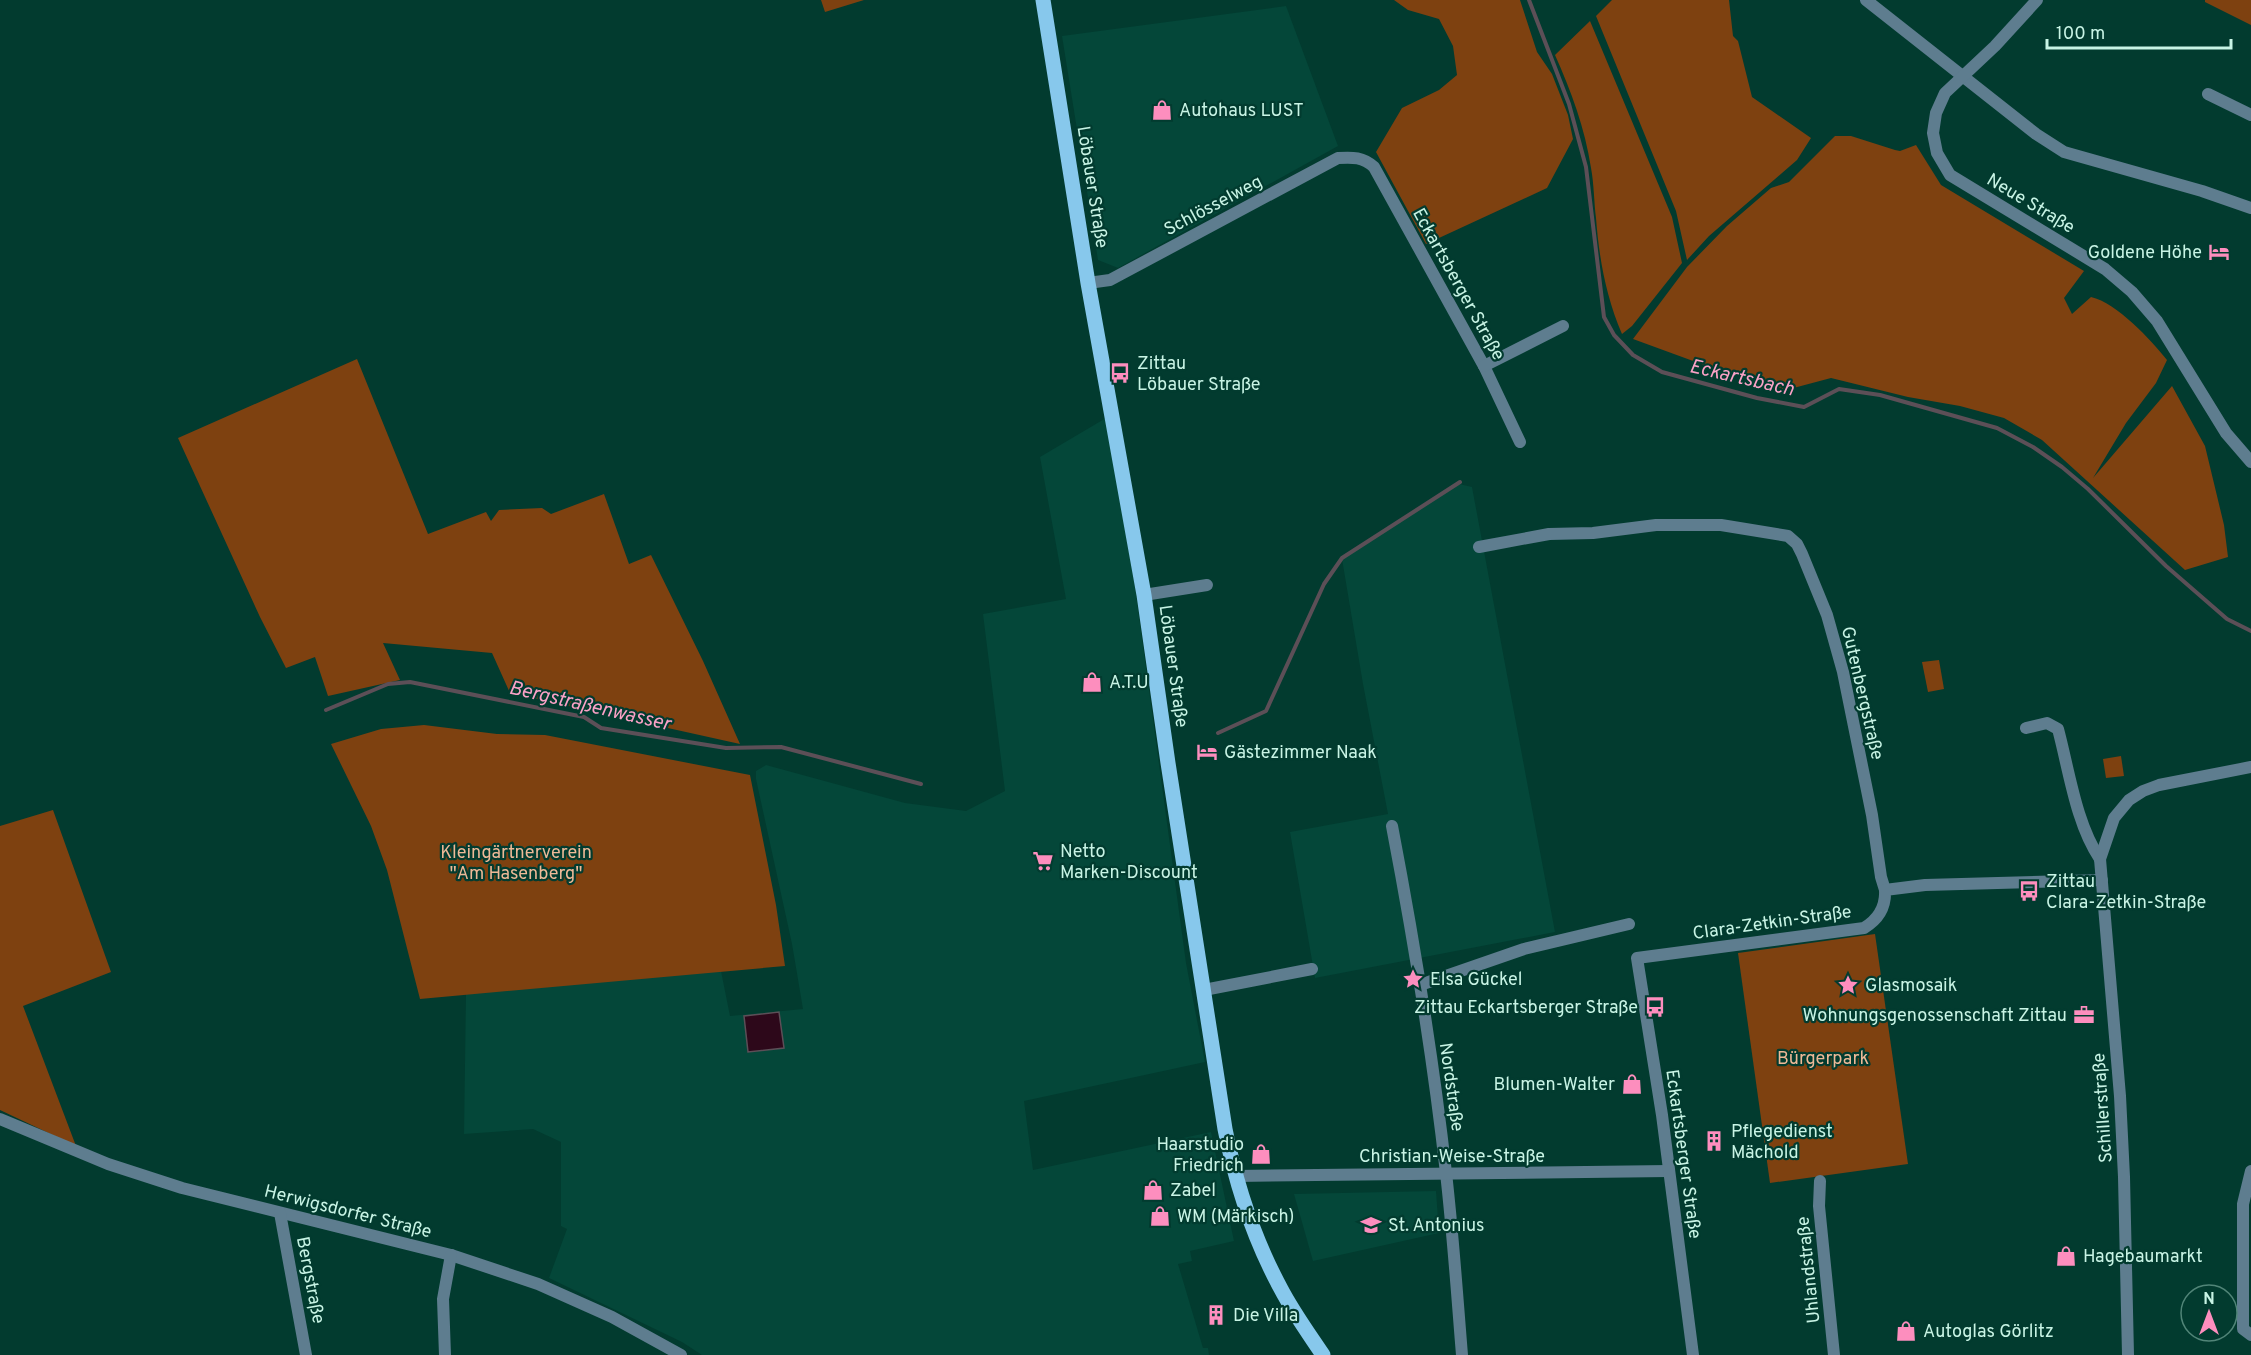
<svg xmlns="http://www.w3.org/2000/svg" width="2251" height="1355" font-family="Overpass,sans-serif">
<rect width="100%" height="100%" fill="#023b2f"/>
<g fill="#044739">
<path d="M1286,6L1338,146L1118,268L1098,260L1062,36Z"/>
<path d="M1106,418L1135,587L1186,963L1205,1062L1024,1101L1033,1170L1211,1132L1234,1241L1190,1251L1192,1261L1178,1264L1203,1348H1208L1209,1355H702L682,1342L549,1278L567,1229L561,1226V1142L533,1129L464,1134L466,994L721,971L730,1016L803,1009L792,944L756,779V771L766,765L905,803L966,811L1005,791L983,614L1066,599L1040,457Z"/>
<path d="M1459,484L1472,487L1555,932L1315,978L1290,832L1388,814L1363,684L1342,559Z"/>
<path d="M1436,1191L1439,1233L1313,1261L1294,1194Z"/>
</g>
<g fill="#7e4110">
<path d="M821,0H864L825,12Z"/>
<path d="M1394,0H1520L1537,52L1552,74L1568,115L1573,139L1547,188L1426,244L1376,152L1402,108L1439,90L1457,75L1453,46L1439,19L1408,10Z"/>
<path d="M1612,0H1729L1733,36L1738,41L1752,97L1811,138L1797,160L1709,236L1687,260L1676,211L1596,16Z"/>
<path d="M2205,0H2251V25L2205,2Z"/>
<path d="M1590,21L1672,217L1682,263L1632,326L1622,334C1606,297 1599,258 1596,218C1594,202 1594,184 1591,168C1585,128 1571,91 1555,55Z"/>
<path d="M1835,136H1851L1895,150L1900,151L1916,145L1941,185L2084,271L2064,298L2072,314L2091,297C2117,303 2151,340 2167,360L2156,383L2126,423L2093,478L2172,386L2205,446L2224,525L2228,557L2185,570L2042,440L2004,418L1960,406L1908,397L1831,378L1786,390L1704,365L1633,339L1687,267L1727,226L1771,188L1789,182Z"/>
<path d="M357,359L428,534L486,512L491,521L499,510L542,508L551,514L604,494L629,564L651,555L703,661L740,744L510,693L492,653L383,643L400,680L328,696L315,657L286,668L260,617L178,438Z"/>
<path d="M1939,660L1944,689L1928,692L1922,662Z"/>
<path d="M424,725L497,734L545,735L750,775L776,905L785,966L420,999L387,870L371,826L331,744L381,729Z"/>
<path d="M2121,756L2124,776L2106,778L2103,759Z"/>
<path d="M53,810L111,972L23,1006L76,1146L0,1110V826Z"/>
<path d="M1875,934L1908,1164L1770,1183L1738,953Z"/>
</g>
<path fill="#2d081a" stroke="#5c4f57" stroke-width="1.5" d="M779,1012L784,1048L748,1052L744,1016Z"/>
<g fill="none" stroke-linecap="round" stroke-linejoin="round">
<g stroke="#5c4f57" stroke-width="4">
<path d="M1529,0L1569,104L1586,167L1604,317L1614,335L1633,355L1662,372L1757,398L1804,407L1839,389L1880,395L1997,428L2033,447L2062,467L2088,489L2166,566L2227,619L2251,631"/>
<path d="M326,710L388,684L410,682L584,717L601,728L726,748L781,747L921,784"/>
<path d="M1218,733L1266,711L1324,584L1342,558L1460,482"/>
</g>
<g stroke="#5e7d8f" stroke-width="12">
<path d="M1866,0L2036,134L2064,152L2202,191L2251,208"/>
<path d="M2037,0L1995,46L1945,93L1936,113L1933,133L1937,153L1950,175L2105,269L2132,292L2157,321L2226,433L2251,462"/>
<path d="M2208,94L2251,115"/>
<path d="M1088,283L1110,280L1338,158C1353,157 1363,157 1374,167L1484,366L1520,442"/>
<path d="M1484,366L1563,326"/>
<path d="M1479,547L1549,534L1593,533L1656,525H1721L1788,536L1797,544L1802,554L1827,615L1843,672L1872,815L1881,877L1885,890"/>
<path d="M1144,595L1207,585"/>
<path d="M2026,728L2047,723L2058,729C2069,770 2076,824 2100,859"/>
<path d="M1392,826C1414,941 1433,1057 1446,1173C1453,1234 1457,1294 1462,1355"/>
<path d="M1420,985L1524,949L1629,924"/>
<path d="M1204,990L1312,969"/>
<path d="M0,1119L108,1164L182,1188L451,1255L538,1284L612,1317L681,1355"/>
<path d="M2251,1171L2243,1204V1329L2251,1335"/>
<path d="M1235,1176L1669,1171"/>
<path d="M1820,1181L1819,1206L1834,1355"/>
<path d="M280,1213L306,1355"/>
<path d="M445,1355L443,1299L451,1255"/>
<path d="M1693,1355L1662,1115L1637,958L1864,928C1879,919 1886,907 1885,890L1925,885L2102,880"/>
<path d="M2128,1355L2124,1177L2120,1096L2100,859L2114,818L2129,800L2143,791L2159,785L2251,767"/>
</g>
<path stroke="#87c8ec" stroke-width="15" d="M1043,0L1088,283L1144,595L1168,763L1225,1129C1236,1185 1254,1239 1281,1289C1293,1312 1309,1334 1323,1355"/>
</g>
<defs>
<g id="shop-bare" transform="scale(1.62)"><path d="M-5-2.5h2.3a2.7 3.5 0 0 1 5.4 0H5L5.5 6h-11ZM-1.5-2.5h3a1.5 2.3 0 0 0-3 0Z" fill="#fd8ebe" stroke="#023b2f" stroke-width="2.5" paint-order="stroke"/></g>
<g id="hotel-bare" transform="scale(1.62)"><path d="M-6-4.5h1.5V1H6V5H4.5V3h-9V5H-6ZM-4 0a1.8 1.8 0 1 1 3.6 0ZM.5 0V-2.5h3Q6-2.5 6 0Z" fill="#fd8ebe" stroke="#023b2f" stroke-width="2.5" paint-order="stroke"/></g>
<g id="bus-bare" transform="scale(1.62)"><path d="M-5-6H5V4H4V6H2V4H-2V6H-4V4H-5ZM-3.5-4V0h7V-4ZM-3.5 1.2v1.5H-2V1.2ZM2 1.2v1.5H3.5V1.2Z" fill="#fd8ebe" stroke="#023b2f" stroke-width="2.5" paint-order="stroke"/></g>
<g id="supermarket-bare" transform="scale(1.62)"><path d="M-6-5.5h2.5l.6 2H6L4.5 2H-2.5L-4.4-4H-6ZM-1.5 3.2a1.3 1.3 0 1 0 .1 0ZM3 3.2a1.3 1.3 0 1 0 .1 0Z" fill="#fd8ebe" stroke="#023b2f" stroke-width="2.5" paint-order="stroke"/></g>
<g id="sight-bare" transform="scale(1.62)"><path d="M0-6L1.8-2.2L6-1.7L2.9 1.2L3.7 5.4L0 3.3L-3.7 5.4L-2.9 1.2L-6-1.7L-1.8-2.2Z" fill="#fd8ebe" stroke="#023b2f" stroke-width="2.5" paint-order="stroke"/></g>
<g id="office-bare" transform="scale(1.62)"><path d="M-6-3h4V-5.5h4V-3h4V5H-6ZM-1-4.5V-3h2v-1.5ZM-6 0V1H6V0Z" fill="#fd8ebe" stroke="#023b2f" stroke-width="2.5" paint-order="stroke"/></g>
<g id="building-bare" transform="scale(1.62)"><path d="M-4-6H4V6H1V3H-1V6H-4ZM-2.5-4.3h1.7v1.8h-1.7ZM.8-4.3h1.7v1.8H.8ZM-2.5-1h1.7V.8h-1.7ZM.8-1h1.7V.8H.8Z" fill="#fd8ebe" stroke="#023b2f" stroke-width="2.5" paint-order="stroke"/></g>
<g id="school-bare" transform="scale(1.62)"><path d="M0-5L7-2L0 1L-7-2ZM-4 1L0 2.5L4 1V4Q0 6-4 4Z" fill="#fd8ebe" stroke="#023b2f" stroke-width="2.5" paint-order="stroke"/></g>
</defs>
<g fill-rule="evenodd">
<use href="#shop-bare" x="1162" y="110"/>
<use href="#hotel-bare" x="2219" y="252"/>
<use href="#bus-bare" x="1120" y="373"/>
<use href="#shop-bare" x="1092" y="682"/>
<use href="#hotel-bare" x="1207" y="752"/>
<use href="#supermarket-bare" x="1043" y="861"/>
<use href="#bus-bare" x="2029" y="891"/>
<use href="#sight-bare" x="1413" y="979"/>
<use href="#sight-bare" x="1848" y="985"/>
<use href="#bus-bare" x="1655" y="1007"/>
<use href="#office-bare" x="2084" y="1015"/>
<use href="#shop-bare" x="1632" y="1084"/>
<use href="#building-bare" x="1714" y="1141"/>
<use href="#shop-bare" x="1261" y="1154"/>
<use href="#shop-bare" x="1153" y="1190"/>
<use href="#shop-bare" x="1160" y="1216"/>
<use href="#school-bare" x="1371" y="1225"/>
<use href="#shop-bare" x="2066" y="1256"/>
<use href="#building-bare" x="1216" y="1315"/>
<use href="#shop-bare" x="1906" y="1331"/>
</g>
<g text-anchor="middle" stroke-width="4.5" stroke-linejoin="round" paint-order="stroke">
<g font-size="18" fill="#c8f4e5" stroke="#023b2f" text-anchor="start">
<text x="1179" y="116">Autohaus LUST</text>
<text x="2202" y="258" text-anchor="end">Goldene Höhe</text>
<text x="1137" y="369">Zittau<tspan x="1137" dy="21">Löbauer Straße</tspan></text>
<text x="1109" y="688">A.T.U</text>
<text x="1224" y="758">Gästezimmer Naak</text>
<text x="1060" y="857">Netto<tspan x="1060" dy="21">Marken-Discount</tspan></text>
<text x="2046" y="887">Zittau<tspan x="2046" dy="21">Clara-Zetkin-Straße</tspan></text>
<text x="1430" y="985">Elsa Gückel</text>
<text x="1865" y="991">Glasmosaik</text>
<text x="1638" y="1013" text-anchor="end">Zittau Eckartsberger Straße</text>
<text x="2067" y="1021" text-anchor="end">Wohnungsgenossenschaft Zittau</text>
<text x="1615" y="1090" text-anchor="end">Blumen-Walter</text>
<text x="1731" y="1137">Pflegedienst<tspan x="1731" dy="21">Mächold</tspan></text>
<text x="1244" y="1150" text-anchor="end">Haarstudio<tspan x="1244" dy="21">Friedrich</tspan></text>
<text x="1170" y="1196">Zabel</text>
<text x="1177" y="1222">WM (Märkisch)</text>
<text x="1388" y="1231">St. Antonius</text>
<text x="2083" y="1262">Hagebaumarkt</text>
<text x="1233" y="1321">Die Villa</text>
<text x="1923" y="1337">Autoglas Görlitz</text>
</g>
<g font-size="18" fill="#c8f4e5" stroke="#023b2f">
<text transform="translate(1093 187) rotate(81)" y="6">Löbauer Straße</text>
<text transform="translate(2031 203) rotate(31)" y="6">Neue Straße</text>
<text transform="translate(1213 205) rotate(-28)" y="6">Schlösselweg</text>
<text transform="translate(1459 284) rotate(61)" y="6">Eckartsberger Straße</text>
<text transform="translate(1174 666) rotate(82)" y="6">Löbauer Straße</text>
<text transform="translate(1863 693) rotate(77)" y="6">Gutenbergstraße</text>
<text transform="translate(1772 922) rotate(-8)" y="6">Clara-Zetkin-Straße</text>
<text transform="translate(1452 1087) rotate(82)" y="6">Nordstraße</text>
<text transform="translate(2102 1108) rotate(-94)" y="6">Schillerstraße</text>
<text transform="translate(1684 1154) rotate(82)" y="6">Eckartsberger Straße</text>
<text x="1452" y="1162">Christian-Weise-Straße</text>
<text transform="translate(348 1211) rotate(14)" y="6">Herwigsdorfer Straße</text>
<text transform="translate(1808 1270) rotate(-96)" y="6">Uhlandstraße</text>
<text transform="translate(311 1280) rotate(79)" y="6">Bergstraße</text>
</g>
<g font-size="18" fill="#eeb997" stroke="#023b2f">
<text x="516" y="858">Kleingärtnerverein<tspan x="516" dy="21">"Am Hasenberg"</tspan></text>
<text x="1823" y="1064">Bürgerpark</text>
</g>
<g font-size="20" font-style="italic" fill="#fba2c7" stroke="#023b2f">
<text transform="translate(1742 377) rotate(13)" y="7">Eckartsbach</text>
<text transform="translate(590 705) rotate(13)" y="7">Bergstraßenwasser</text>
</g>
</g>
<g transform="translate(2209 1313)"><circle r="28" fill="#023b2f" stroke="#518578" stroke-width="1.5"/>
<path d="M0-4.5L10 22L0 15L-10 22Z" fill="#fd8ebe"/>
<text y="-9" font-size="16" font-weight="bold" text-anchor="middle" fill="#c8f4e5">N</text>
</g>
<path d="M2047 39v9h184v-9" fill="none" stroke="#c8f4e5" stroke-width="3"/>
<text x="2056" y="39" font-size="18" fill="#c8f4e5" stroke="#023b2f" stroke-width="4.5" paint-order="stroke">100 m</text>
</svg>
